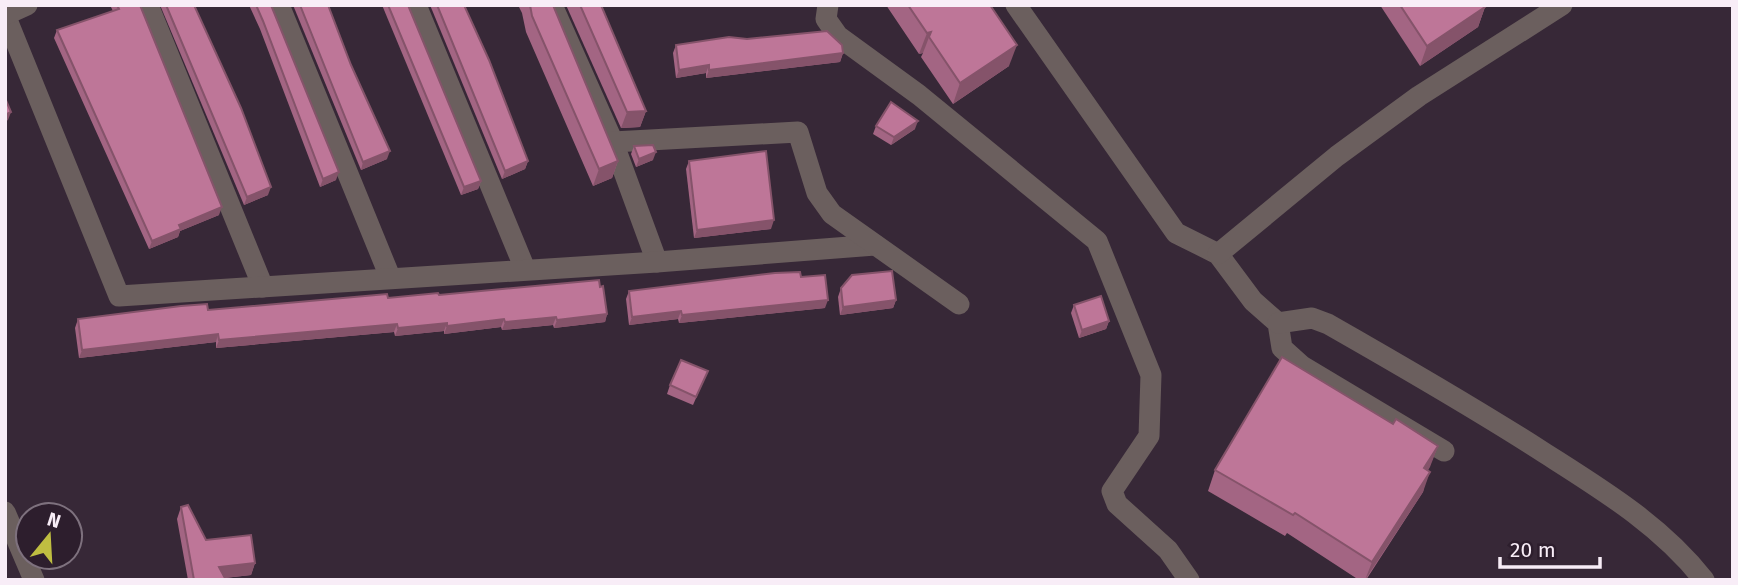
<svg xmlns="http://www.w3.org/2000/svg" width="1738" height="585" font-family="'Fira Sans',sans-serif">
<rect width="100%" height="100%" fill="#372837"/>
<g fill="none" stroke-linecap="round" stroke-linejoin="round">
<g stroke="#6b5f5e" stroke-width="21">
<path d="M148,5L263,287"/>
<path d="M279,5L390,277"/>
<path d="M416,5L525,269"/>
<path d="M552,5L613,142L657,262"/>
<path d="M828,5L826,19L838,36L919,95L1097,241L1151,375L1149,436L1112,491L1117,504L1168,550L1189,580"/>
<path d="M1016,5L1176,233L1218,254L1253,301L1278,323L1282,348L1302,366L1444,451"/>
<path d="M5,15L119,296L657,262L875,245"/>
<path d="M5,15L27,5"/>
<path d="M613,142L798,132L817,193L832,214L959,304"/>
<path d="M1218,254L1337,156L1419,96L1562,5"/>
<path d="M1278,323L1312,318L1328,324C1400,365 1473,407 1543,452C1601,489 1661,525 1704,580"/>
<path d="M5,512L34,580"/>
</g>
</g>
<g fill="#a36583">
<path d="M110,5H140L219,215L180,231L178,237L149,249L54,38L57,30L113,11Z"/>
<path d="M160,5H194L268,195L244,205Z"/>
<path d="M249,5H271L336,180L320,187L260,29Z"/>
<path d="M293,5H328L387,159L361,170Z"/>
<path d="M382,5H408L481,181L478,189L461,195Z"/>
<path d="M430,5H464L528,161L525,169L502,179Z"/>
<path d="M518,5H553L618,161L612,178L593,186L526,32L522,13Z"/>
<path d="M566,5H601L646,111L640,127L621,128Z"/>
<path d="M886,5H990L1009,66L953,104L921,57L923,53L919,54Z"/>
<path d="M1380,5H1484L1485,7L1478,27L1420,66Z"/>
<path d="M676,45L843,53L840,62L706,78V73L676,78L673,53Z"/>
<path d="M876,126L915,129L891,145L873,134Z"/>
<path d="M634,146L653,160L636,167L631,154Z"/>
<path d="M689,161L771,229L694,238L686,169Z"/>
<path d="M801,277L825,308L679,323L678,319L629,325L626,299L629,291Z"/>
<path d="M600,287L607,314L605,322L554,328L553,325L502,330L501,327L444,334V331L395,336L394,332L216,348V342L79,358L75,328L78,319L388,298Z"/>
<path d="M841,288L896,300L893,308L840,315L838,297Z"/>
<path d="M1074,305L1109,321L1106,329L1079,338L1071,313Z"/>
<path d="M708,371L693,405L667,394L670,385Z"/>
<path d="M1393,424L1438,446L1428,470L1423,492L1366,580H1359L1287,533L1285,536L1208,491L1215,470Z"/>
<path d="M181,507L206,540L255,563L251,575L225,578L226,580H188L177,519Z"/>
</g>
<g fill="#85536a">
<path d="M1485,7L1478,27L1420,66L1427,46Z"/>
<path d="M931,32L923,53L919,54L927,33Z"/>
<path d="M1017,45L1009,66L953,104L960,83Z"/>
<path d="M843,53L840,62L706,78L709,70Z"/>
<path d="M709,65L706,73L676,78L679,70Z"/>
<path d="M646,111L640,127L621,128L627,112Z"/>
<path d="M11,112L8,120L5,122V115Z"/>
<path d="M918,121L915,129L891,145L894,137Z"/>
<path d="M390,151L387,159L361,170L363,162Z"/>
<path d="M656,152L653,160L636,167L639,159Z"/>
<path d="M528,161L525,169L502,179L505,171Z"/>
<path d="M618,161L612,178L593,186L599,169Z"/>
<path d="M339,172L336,180L320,187L323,179Z"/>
<path d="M481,181L478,189L461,195L464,187Z"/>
<path d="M271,187L268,195L244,205L247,197Z"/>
<path d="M222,207L219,215L180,231L178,237L149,249L152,241L179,225Z"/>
<path d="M774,220L771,229L694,238L697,230Z"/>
<path d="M828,300L825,308L679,323L682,315Z"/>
<path d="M896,300L893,308L840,315L843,307Z"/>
<path d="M681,311L678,319L629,325L632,317Z"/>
<path d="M607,314L605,322L554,328L557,320Z"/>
<path d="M556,317L553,325L502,330L505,322Z"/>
<path d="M504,319L501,327L444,334L447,326Z"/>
<path d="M1109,321L1106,329L1079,338L1082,330Z"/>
<path d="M447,323L444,331L395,336L398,328Z"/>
<path d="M397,324L394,332L216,348L219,340Z"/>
<path d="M218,334L216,342L79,358L82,350Z"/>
<path d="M1438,446L1430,467L1416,489L1424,468Z"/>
<path d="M1430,472L1423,492L1365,580L1372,562Z"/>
<path d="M255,563L251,575L215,579L219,567Z"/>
</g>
<g fill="#be7698" stroke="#85536a" stroke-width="2">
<path d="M117,5H140L222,207L179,225L181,229L152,241L57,30L119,9Z"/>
<path d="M166,5H194L241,108L271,187L247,197Z"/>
<path d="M256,5H271L339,172L323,179L263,21Z"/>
<path d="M300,5H328L351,65L390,151L363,162Z"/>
<path d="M388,5H408L481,181L464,187Z"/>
<path d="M437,5H464L489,60L528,161L505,171Z"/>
<path d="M530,5H553L618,161L599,169L532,16Z"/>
<path d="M580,5H601L646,111L627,112Z"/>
<path d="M908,5H990L1017,45L960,83L929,37L931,32L927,33Z"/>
<path d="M1400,5H1484L1485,7L1427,46Z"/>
<path d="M827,31L842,45L843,53L709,70V65L679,70L676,45L729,37L747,39Z"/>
<path d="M5,98L11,112L5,115Z"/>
<path d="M891,102L918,121L894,137L876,126Z"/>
<path d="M653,145L656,152L639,159L634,146Z"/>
<path d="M766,151L774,220L697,230L689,161Z"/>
<path d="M892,271L896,300L843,307L841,288L852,275Z"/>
<path d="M800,272L801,277L825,275L828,300L682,315L681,311L632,317L629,291L775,273Z"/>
<path d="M599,280L600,287L603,286L607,314L557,320L556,317L505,322L504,319L447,326V323L398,328L397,324L219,340L218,334L82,350L78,319L181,306L207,304L208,310L387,294L388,298L438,293L439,295Z"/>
<path d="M1101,296L1109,321L1082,330L1074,305Z"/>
<path d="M1282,357L1393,424L1396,419L1438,446L1424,468L1430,472L1372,562L1295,513L1293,515L1215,470Z"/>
<path d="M681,360L708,371L696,397L670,385Z"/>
<path d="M188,505L206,540L251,535L255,563L219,567L226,580H194L181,507Z"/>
</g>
<rect width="1738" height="585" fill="none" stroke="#f8edf7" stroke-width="14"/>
<g transform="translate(49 536) rotate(18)"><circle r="33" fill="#2d1e2d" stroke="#7e717e" stroke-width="2"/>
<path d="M0-5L12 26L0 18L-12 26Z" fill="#bfbe41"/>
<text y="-10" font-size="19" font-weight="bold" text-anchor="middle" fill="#f8edf7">N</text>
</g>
<path d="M1500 557v10h100v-10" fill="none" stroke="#f8edf7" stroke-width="3.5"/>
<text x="1510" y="557" font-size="21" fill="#f8edf7" stroke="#2d1e2d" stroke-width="5" paint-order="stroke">20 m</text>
</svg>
